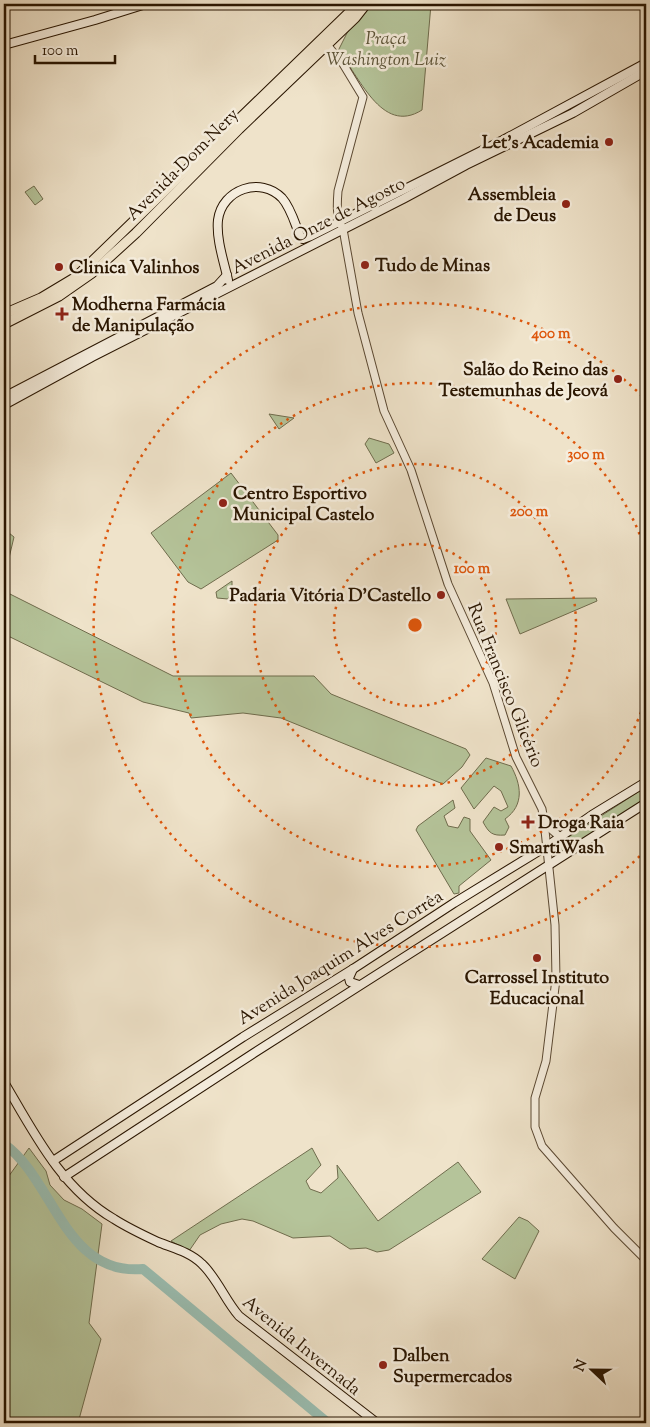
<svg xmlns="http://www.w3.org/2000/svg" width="650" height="1427" font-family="'Sorts Mill Goudy',serif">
<rect width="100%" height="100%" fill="#efe3ca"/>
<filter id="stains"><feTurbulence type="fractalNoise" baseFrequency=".004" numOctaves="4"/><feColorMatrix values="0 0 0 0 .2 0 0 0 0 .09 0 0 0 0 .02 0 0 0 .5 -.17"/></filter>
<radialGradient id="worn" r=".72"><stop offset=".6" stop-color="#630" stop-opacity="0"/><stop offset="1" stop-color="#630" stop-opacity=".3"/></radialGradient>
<g fill="#b5c49a" stroke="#6f6c4d">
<path d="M370,4H431L422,110C381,136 359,74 338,51L349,29Z"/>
<path d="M34,186L43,199L35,205L25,192Z"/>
<path d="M269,414L294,418L279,429Z"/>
<path d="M369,438L389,444L394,453L376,463L365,444Z"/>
<path d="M231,473L278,535V540L201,589L188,582L151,533Z"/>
<path d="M4,529L14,537L4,579Z"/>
<path d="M232,581V591L228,599L217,598L216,592Z"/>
<path d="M4,591L173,676H314L331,694L466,749L470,755L462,767L443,784L281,718L243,713L191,718L189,713L143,702L4,634Z"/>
<path d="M596,598L597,601L520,634L506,599Z"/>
<path d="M486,758L511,766C521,784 525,805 505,819L509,827L505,835C492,836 489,833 483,822L494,807L501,811L508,807L501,791L494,786L474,809L461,788Z"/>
<path d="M646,787V800L559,856L554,855L553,847Z"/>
<path d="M453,800L455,808L444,816L448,826L458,828L464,817L470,819V831L491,860L459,886V893L454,894L416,830L418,826Z"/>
<path d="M29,1148L46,1171L50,1185L64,1200L82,1209L102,1224L89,1323L101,1339L78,1423H4V1194L6,1180Z"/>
<path d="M312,1148L321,1165L306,1181L310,1189L321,1193L338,1178L337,1165L378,1221L458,1162L481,1192L389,1250L377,1252L366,1248L350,1249L330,1236L293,1238L253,1221L242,1219L221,1224L200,1235L189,1251L171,1241Z"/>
<path d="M519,1217L528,1221L539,1231L515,1279L482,1259Z"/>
</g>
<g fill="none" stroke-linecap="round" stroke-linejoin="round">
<path stroke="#9abeb2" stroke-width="10" d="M4,1144C54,1179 64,1276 143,1269L328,1423"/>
<g stroke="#5a4832" stroke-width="9">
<g id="tertiary">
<path d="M324,41L343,64L363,97L338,191C337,204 336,217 343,229L358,313L384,411L411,470L448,584L493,683L516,757L542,809L544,821L555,925L556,979L546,1061L535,1098V1127L542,1146L614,1228L646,1260"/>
<path d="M545,824L560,837"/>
</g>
</g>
<g stroke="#291500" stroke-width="10">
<g id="secondary">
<path d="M4,45L95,20L146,4"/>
<path d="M300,236L303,239L311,236L503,140L646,63"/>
<path d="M228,280C224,262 216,239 218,220C222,189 261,176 282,198C291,208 295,224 300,236"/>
<path d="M4,397L217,286L227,275"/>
<path d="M4,405L92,357L403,199L466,165L573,113L646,71"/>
<path d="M353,969L349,978L350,982L359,985"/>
<path d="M4,1082C34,1133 61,1188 114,1219C128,1228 143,1235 158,1242C173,1248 190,1252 202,1264C217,1278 225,1300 239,1316L377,1423"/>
<path d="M53,1161L243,1037L353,969L454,903L547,846L592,815L646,782"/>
<path d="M64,1177L254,1053L646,803"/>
</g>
</g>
<g stroke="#291500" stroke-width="11">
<g id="primary">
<path d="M4,314L41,298L76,277L358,4"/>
<path d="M4,324L59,296L92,273L136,233L239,129L355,18L366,4"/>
</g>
</g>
<use href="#tertiary" stroke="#f5eddd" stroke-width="7"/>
<use href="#secondary" stroke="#f5eddd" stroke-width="8"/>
<use href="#primary" stroke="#efe3ca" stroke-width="9"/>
</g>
<g fill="none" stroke="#de560b" stroke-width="2.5" stroke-dasharray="2.5 5">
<circle cx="415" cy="625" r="81"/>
<circle cx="415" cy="625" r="161"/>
<path d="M646 698A242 242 0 1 1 646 552"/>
<path d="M645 851A322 322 0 1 1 645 399"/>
</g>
<g fill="#8f2418" stroke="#f5eddd" stroke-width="2">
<circle cx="609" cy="142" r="5"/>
<circle cx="566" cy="204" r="5"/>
<circle cx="365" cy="265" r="5"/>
<circle cx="59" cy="267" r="5"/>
<path d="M59.5 306.5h5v5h5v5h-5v5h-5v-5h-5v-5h5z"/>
<circle cx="618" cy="379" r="5"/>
<circle cx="223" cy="503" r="5"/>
<circle cx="441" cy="595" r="5"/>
<path d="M525.5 814.5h5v5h5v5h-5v5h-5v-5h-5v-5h5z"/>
<circle cx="499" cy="847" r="5"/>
<circle cx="537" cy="958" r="5"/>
<circle cx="383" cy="1365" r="5"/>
</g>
<g text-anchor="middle" stroke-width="5" stroke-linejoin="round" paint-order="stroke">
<g font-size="18" font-style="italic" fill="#5a5236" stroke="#f5eddd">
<text x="386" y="44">Praça<tspan x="386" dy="21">Washington Luiz</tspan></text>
</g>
<g font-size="18" font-weight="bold" fill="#291500" stroke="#f5eddd" text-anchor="start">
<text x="599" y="148" text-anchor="end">Let's Academia</text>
<text x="556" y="200" text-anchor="end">Assembleia<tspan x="556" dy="21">de Deus</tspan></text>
<text x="375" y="271">Tudo de Minas</text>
<text x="69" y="273">Clinica Valinhos</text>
<text x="72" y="310">Modherna Farmácia<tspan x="72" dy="21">de Manipulação</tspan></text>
<text x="608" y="375" text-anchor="end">Salão do Reino das<tspan x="608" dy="21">Testemunhas de Jeová</tspan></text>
<text x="233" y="499">Centro Esportivo<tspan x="233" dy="21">Municipal Castelo</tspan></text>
<text x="431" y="601" text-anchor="end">Padaria Vitória D'Castello</text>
<text x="538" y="828">Droga Raia</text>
<text x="509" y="853">SmartiWash</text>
<text x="537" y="983" text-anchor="middle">Carrossel Instituto<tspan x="537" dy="21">Educacional</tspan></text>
<text x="393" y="1361">Dalben<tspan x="393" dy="21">Supermercados</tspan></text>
</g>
<g font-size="18" fill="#291500" stroke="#f5eddd">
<text transform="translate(182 164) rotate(-45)" y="6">Avenida Dom Nery</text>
<text transform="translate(318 225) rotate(-27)" y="6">Avenida Onze de Agosto</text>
<text transform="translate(506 685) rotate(68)" y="6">Rua Francisco Glicério</text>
<text transform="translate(340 957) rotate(-32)" y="6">Avenida Joaquim Alves Corrêa</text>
<text transform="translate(302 1345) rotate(39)" y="6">Avenida Invernada</text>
</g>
</g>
<circle cx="415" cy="625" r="8" fill="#de560b" stroke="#f5eddd" stroke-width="2.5"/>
<g font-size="15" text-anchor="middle" font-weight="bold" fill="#de560b" stroke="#f5eddd" stroke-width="5" stroke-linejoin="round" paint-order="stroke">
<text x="551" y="338">400 m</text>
<text x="586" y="459">300 m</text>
<text x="529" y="516">200 m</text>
<text x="472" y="573">100 m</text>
</g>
<rect width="650" height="1427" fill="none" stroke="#efe3ca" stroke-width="20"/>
<rect x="5" y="5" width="640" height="1417" fill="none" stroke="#291500" stroke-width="2.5"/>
<rect x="10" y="10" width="630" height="1407" fill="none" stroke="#291500"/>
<g transform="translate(592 1370) rotate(292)" stroke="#f5eddd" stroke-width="4" paint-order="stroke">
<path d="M0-4L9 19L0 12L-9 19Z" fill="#291500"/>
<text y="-8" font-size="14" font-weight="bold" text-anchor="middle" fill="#291500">N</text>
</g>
<path d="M35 55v8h80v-8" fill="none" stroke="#291500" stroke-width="2.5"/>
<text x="42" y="55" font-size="15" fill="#291500" stroke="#f5eddd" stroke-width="4" paint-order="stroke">100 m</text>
<rect width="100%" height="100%" filter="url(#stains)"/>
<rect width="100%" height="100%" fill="url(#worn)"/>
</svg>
